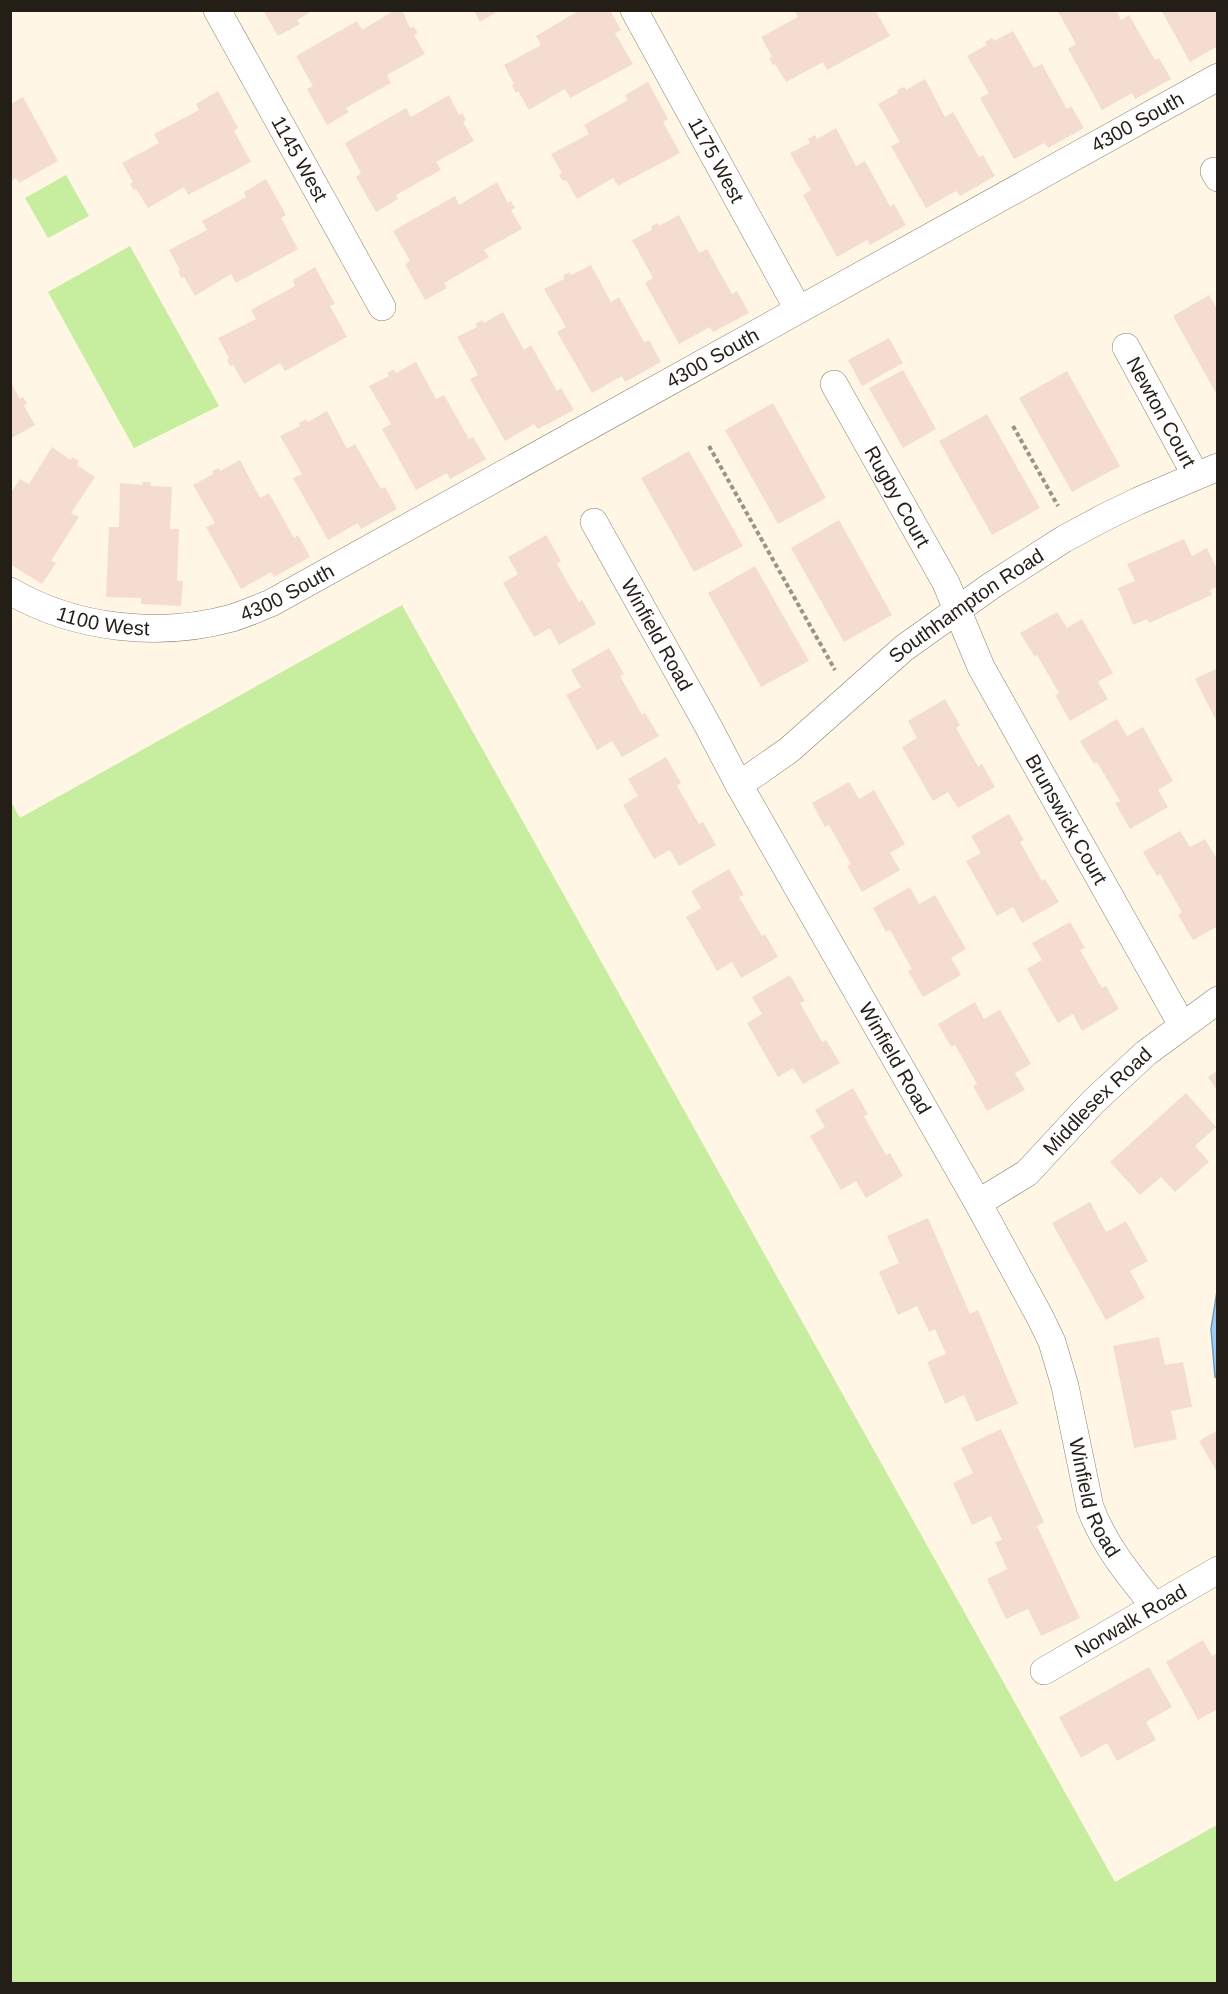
<svg xmlns="http://www.w3.org/2000/svg" width="1228" height="1994" font-family="Helvetica,sans-serif">
<rect width="100%" height="100%" fill="#fff6e5"/>
<g fill="#c7ed9f">
<path d="M66,175L89,216L48,238L25,198Z"/>
<path d="M130,246L219,406L134,448L48,292Z"/>
<path d="M402,605L1115,1882L1217,1825V1983H11V802L20,818Z"/>
</g>
<path fill="#9ccdf7" stroke="#7899b4" stroke-width="1.5" d="M1217,1291L1218,1378H1217L1215,1377L1211,1329Z"/>
<g fill="#f4dcd1">
<path d="M263,10H314L297,20L300,24L278,36Z"/>
<path d="M395,10H402L410,28L414,27L418,33L414,35L425,54L387,75L391,83L346,108L349,112L327,125L307,89L313,86L296,56L357,21L362,30Z"/>
<path d="M474,10H500L480,22Z"/>
<path d="M580,10H610L621,30L615,33L633,64L570,98L565,89L529,110L518,91L516,93L512,86L514,84L504,65L541,45L536,36Z"/>
<path d="M794,10H875L890,36L827,70L823,62L786,82L775,64L773,65L769,58L772,57L761,37L798,17Z"/>
<path d="M1057,10H1116L1121,20L1129,15L1155,60L1159,58L1171,79L1135,99L1132,93L1102,110L1068,49L1076,44Z"/>
<path d="M1161,10H1218V46L1190,62Z"/>
<path d="M1013,31L1034,68L1042,64L1067,109L1071,106L1084,128L1048,148L1044,143L1014,159L980,98L989,93L967,56L987,45L985,42L992,38L994,41Z"/>
<path d="M925,79L945,117L953,112L979,157L983,155L995,176L960,196L956,191L926,208L891,146L900,142L878,104L898,93L897,90L904,87L906,90Z"/>
<path d="M648,82L668,119L663,122L680,153L618,186L613,178L577,199L566,180L563,181L559,175L562,173L551,154L589,134L584,125L628,100L625,95Z"/>
<path d="M218,91L238,128L234,131L251,162L188,195L184,187L148,208L136,189L134,190L130,184L133,182L122,163L159,143L154,134L199,110L196,104Z"/>
<path d="M449,95L459,115L462,113L466,120L463,122L474,141L436,162L441,170L396,195L398,199L376,212L356,177L361,173L345,143L406,108L411,117Z"/>
<path d="M23,97L58,161L19,183L16,178L12,181L10,178V104Z"/>
<path d="M836,128L856,166L865,161L890,206L894,204L906,225L870,245L867,240L837,257L803,195L811,190L790,153L810,143L808,139L815,135L817,139Z"/>
<path d="M266,179L286,215L281,218L298,249L236,283L231,274L195,296L184,277L181,278L178,271L180,270L169,250L207,230L202,221L246,197L244,192Z"/>
<path d="M497,182L508,203L511,201L515,208L511,210L522,229L484,250L489,257L444,283L447,288L425,300L405,264L410,261L393,231L455,196L459,205Z"/>
<path d="M679,215L699,253L707,249L732,294L737,291L749,313L713,332L710,327L679,344L645,283L653,278L632,240L652,230L651,227L657,223L659,226Z"/>
<path d="M591,265L611,302L619,297L644,342L649,340L661,362L625,382L622,376L592,393L557,332L566,327L544,289L564,279L563,276L569,272L571,275Z"/>
<path d="M315,267L335,304L330,306L347,337L285,371L280,363L244,384L233,365L230,366L227,360L229,358L218,338L256,319L251,310L295,286L293,280Z"/>
<path d="M1209,295L1218,310V397L1173,316Z"/>
<path d="M503,312L524,350L531,345L557,391L561,388L574,410L538,429L534,424L505,441L470,379L478,375L457,337L477,327L475,324L482,320L484,323Z"/>
<path d="M889,338L903,363L862,386L848,360Z"/>
<path d="M416,362L436,399L444,395L469,439L473,437L486,459L450,479L447,473L416,490L382,429L391,424L369,386L389,376L387,373L394,369L396,373Z"/>
<path d="M903,370L936,429L903,448L869,388Z"/>
<path d="M1067,371L1120,466L1072,492L1019,398Z"/>
<path d="M10,381L20,399L23,397L27,404L24,406L35,425L10,439Z"/>
<path d="M773,403L826,498L778,524L725,430Z"/>
<path d="M327,411L347,449L355,444L381,489L385,487L397,509L361,529L358,523L328,540L293,478L302,474L280,436L300,426L299,423L306,419L308,422Z"/>
<path d="M987,414L1040,508L992,535L939,441Z"/>
<path d="M52,447L71,460L72,457L79,461L77,465L95,477L71,513L79,517L51,561L56,563L42,584L10,564V494L20,479L29,484Z"/>
<path d="M689,451L743,546L694,572L641,478Z"/>
<path d="M240,460L260,498L269,493L294,538L298,535L310,557L274,577L271,572L241,589L206,527L215,523L193,485L213,474L212,471L219,468L220,471Z"/>
<path d="M143,482H150L151,486L172,487L170,529H179L177,581H183L181,606L141,604V598L106,597L109,527H119L120,483L142,485Z"/>
<path d="M839,520L892,615L844,642L791,548Z"/>
<path d="M546,535L561,561L557,564L579,602L582,600L596,624L559,645L550,628L534,637L503,583L518,574L508,557Z"/>
<path d="M1184,539L1192,556L1207,548L1218,571V586L1210,590L1212,595L1149,623L1147,619L1133,625L1118,588L1135,581L1127,564Z"/>
<path d="M755,566L809,661L761,687L708,593Z"/>
<path d="M1057,612L1067,628L1082,619L1113,673L1098,682L1108,699L1070,721L1055,695L1059,693L1037,655L1034,656L1020,633Z"/>
<path d="M609,648L624,674L620,676L642,715L645,713L659,736L622,757L612,741L597,750L566,695L581,687L571,670Z"/>
<path d="M1218,668V724L1195,679Z"/>
<path d="M945,699L960,725L956,728L978,766L982,764L995,787L958,808L948,792L933,801L902,747L917,738L908,721Z"/>
<path d="M1117,719L1127,736L1143,727L1173,781L1158,790L1168,807L1130,829L1115,803L1120,801L1097,762L1094,764L1080,741Z"/>
<path d="M666,757L681,783L677,786L699,824L703,822L716,845L679,866L670,850L654,859L623,805L638,796L628,779Z"/>
<path d="M849,782L859,799L874,790L905,844L890,853L900,870L862,892L847,866L851,864L829,825L825,827L812,803Z"/>
<path d="M1009,814L1024,840L1020,842L1042,881L1045,879L1059,902L1022,923L1013,907L997,916L966,861L981,853L971,836Z"/>
<path d="M1180,831L1190,847L1205,839L1218,861V926L1193,940L1178,915L1182,912L1160,874L1157,876L1143,852Z"/>
<path d="M729,869L744,895L739,897L762,936L765,934L778,957L741,978L732,962L717,971L686,917L701,908L691,891Z"/>
<path d="M910,887L919,904L935,895L966,949L951,958L961,975L923,997L908,971L912,969L890,930L886,932L873,908Z"/>
<path d="M1070,922L1085,948L1080,950L1102,988L1106,986L1119,1009L1082,1031L1073,1014L1058,1023L1027,969L1042,960L1032,943Z"/>
<path d="M790,975L805,1001L800,1003L822,1042L826,1040L840,1063L803,1084L793,1068L778,1077L747,1023L762,1014L752,997Z"/>
<path d="M975,1002L984,1019L1000,1010L1031,1064L1015,1073L1025,1090L987,1111L973,1086L977,1084L955,1045L951,1047L938,1024Z"/>
<path d="M1218,1070V1092L1208,1077Z"/>
<path d="M853,1088L868,1114L864,1116L886,1155L890,1153L903,1176L866,1198L856,1181L841,1190L810,1136L825,1127L815,1110Z"/>
<path d="M1186,1093L1216,1127L1195,1146L1209,1162L1175,1192L1161,1177L1140,1195L1110,1162Z"/>
<path d="M1090,1202L1106,1232L1126,1221L1148,1261L1130,1271L1145,1298L1106,1320L1052,1223Z"/>
<path d="M928,1218L970,1314L978,1310L1018,1404L976,1422L964,1395L945,1404L927,1362L946,1354L935,1329L929,1332L917,1306L898,1315L879,1272L899,1263L887,1236Z"/>
<path d="M1159,1337L1165,1365L1183,1362L1192,1407L1171,1411L1177,1439L1134,1448L1113,1346Z"/>
<path d="M1001,1429L1044,1522L1037,1526L1080,1618L1041,1636L1028,1609L1006,1619L987,1579L1007,1569L995,1542L1002,1540L991,1516L972,1525L953,1483L973,1473L961,1448Z"/>
<path d="M1218,1430V1474L1199,1441Z"/>
<path d="M1203,1640L1212,1656L1218,1653V1709L1198,1720L1166,1662Z"/>
<path d="M1149,1667L1172,1707L1146,1722L1156,1740L1117,1761L1107,1743L1081,1758L1059,1717Z"/>
</g>
<g fill="none" stroke-linecap="round" stroke-linejoin="round">
<g stroke="#89806c" stroke-width="28">
<g id="street">
<path id="s1" d="M217,10L382,307"/>
<path id="s2" d="M634,10L798,309"/>
<path d="M1214,171L1218,178"/>
<path id="s3" d="M1126,347L1196,476"/>
<path id="s4" d="M834,384L946,583L981,667L1182,1025"/>
<path id="s5" d="M594,522L707,724L739,785L978,1203L1040,1317L1052,1342L1065,1386L1090,1507C1104,1545 1129,1575 1155,1607"/>
<path id="s6" d="M10,591C75,629 160,638 232,618C245,614 258,608 271,603L1218,77"/>
<path id="s7" d="M739,785L789,750L904,648L991,586L1064,539L1105,517L1138,501L1218,467"/>
<path id="s8" d="M978,1203L1027,1173L1093,1102L1146,1053L1218,1000"/>
<path id="s9" d="M1044,1671L1218,1570"/>
</g>
</g>
<g stroke="#9a9487" stroke-width="4" stroke-dasharray="4.5 3" stroke-linecap="butt">
<path d="M1013,426L1058,506"/>
<path d="M709,446L835,670"/>
</g>
<use href="#street" stroke="#fff" stroke-width="27"/>
</g>
<g text-anchor="middle" stroke-width="5" stroke-linejoin="round" paint-order="stroke">
<g font-size="20" fill="#231f17" stroke="#fff">
<text dy="7" stroke="none"><textPath href="#s6" startOffset="1262">4300 South</textPath></text>
<text dy="7" stroke="none"><textPath href="#s1" startOffset="170">1145 West</textPath></text>
<text dy="7" stroke="none"><textPath href="#s2" startOffset="171">1175 West</textPath></text>
<text dy="7" stroke="none"><textPath href="#s6" startOffset="776">4300 South</textPath></text>
<text dy="7" stroke="none"><textPath href="#s3" startOffset="74">Newton Court</textPath></text>
<text dy="7" stroke="none"><textPath href="#s4" startOffset="129">Rugby Court</textPath></text>
<text dy="7" stroke="none"><textPath href="#s6" startOffset="290">4300 South</textPath></text>
<text dy="7" stroke="none"><textPath href="#s7" startOffset="290">Southhampton Road</textPath></text>
<text dy="7" stroke="none"><textPath href="#s6" startOffset="99">1100 West</textPath></text>
<text dy="7" stroke="none"><textPath href="#s5" startOffset="129">Winfield Road</textPath></text>
<text dy="7" stroke="none"><textPath href="#s4" startOffset="494">Brunswick Court</textPath></text>
<text dy="7" stroke="none"><textPath href="#s5" startOffset="615">Winfield Road</textPath></text>
<text dy="7" stroke="none"><textPath href="#s8" startOffset="158">Middlesex Road</textPath></text>
<text dy="7" stroke="none"><textPath href="#s5" startOffset="1101">Winfield Road</textPath></text>
<text dy="7" stroke="none"><textPath href="#s9" startOffset="100">Norwalk Road</textPath></text>
</g>
</g>
<rect width="1228" height="1994" fill="none" stroke="#231f17" stroke-width="24"/>
</svg>
